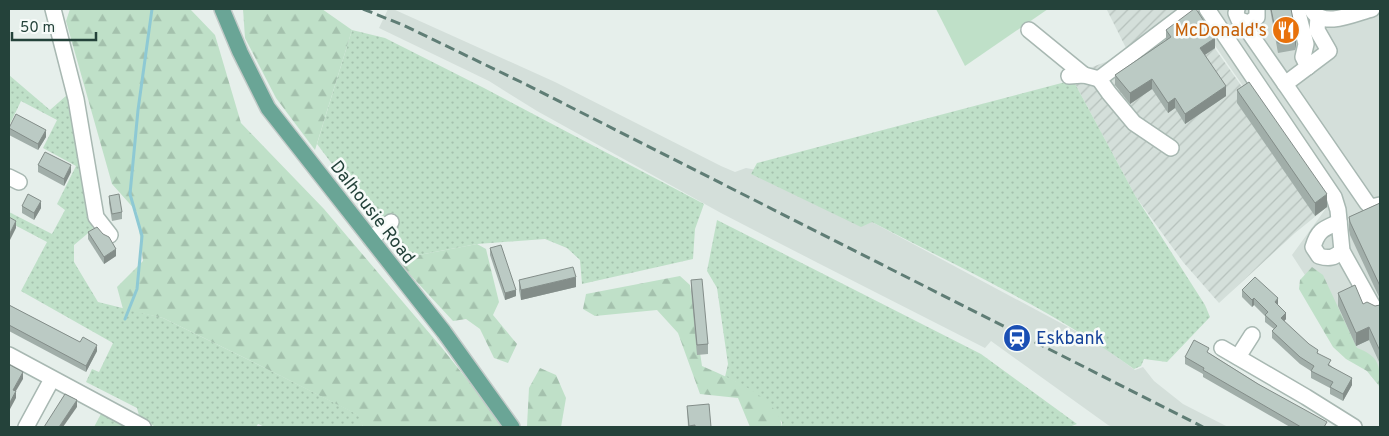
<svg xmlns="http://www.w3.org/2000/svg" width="1389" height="436" font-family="Overpass,sans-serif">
<defs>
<pattern id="industrial-furrows" width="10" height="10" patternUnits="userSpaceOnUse" patternTransform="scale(1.25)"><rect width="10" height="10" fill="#d4dfda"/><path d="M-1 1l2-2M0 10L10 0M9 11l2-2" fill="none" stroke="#b6c1bc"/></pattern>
<pattern id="grass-dots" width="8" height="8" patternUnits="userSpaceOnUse" patternTransform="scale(1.25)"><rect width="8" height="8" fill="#bfe0c8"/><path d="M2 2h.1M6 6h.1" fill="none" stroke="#a4c1ad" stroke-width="1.8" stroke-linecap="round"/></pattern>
<pattern id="forest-firs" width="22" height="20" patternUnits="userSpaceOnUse" patternTransform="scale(1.25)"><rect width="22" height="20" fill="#bfe0c8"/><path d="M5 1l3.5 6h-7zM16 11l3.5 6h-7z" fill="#a4c1ad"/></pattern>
</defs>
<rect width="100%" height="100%" fill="#e6efeb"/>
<g fill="#d4dfda">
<path d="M388,9H393L555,82L721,166L735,172L746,168L757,170L872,222L1098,343L1135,370L1143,367L1154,381L1183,404L1228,427H1113L1108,425L991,341L985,348L818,263L721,213L537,111L489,81L379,28Z"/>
<path d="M1183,9H1380V387L1367,371L1292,255L1327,207L1193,14Z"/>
</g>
<path fill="url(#industrial-furrows)" d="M1108,9H1187L1327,207L1295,233L1219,303L1183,262L1136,197L1073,80L1082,71L1108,61L1126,48L1107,10Z"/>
<g fill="url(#grass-dots)">
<path d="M352,30L385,38L484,88L704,204L695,229L693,259L582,284L580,260L567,248L545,239L477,244L403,258L317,144Z"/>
<path d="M9,75L50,110L67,95L93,229L74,245V262L98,302L163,318L251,361L359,415L363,427H265L258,424L256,427H156L140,419L137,408L86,382L92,369L99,372L113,343L21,291L47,242L9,222V212L52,234L65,210L57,204L76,166L43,148L57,120L21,101L9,126Z"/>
<path d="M1073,80L1136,197L1205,305L1210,317L1167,362L1144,359L1141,366L1134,369C1053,310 960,268 872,222L861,227L751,174L757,163Z"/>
<path d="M717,220L981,354L1077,424L1069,427H782V422L736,382L725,377L728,364L717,288L707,271Z"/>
<path d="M102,412L128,427H94Z"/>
</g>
<g fill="url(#forest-firs)">
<path d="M70,9H190L215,35L241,123L324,209L442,348L505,427H363L358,415L251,361L163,318L123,309L117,287L143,261L137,212L112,184L66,21Z"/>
<path d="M243,9H322L352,30L315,150L276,98L245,38Z"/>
<path d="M477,244L486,249L499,302L493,315L517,344L508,363L494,358L480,329L466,319L453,321L403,267V258Z"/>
<path d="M1312,267L1323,275L1357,348C1379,356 1380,365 1380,387L1367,371L1346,359L1333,347L1299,289L1300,280Z"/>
<path d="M680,276L690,285L702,366C728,378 778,396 782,427H750L738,398L700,394L678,333L657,310L595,316L583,309L586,294Z"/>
<path d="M540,368L556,375L566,398L561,427H528L527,426L529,388Z"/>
</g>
<path fill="#bfe0c8" d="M936,9H1048L965,66Z"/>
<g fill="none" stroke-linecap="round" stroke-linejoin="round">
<path stroke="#8ec9d4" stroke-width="3" d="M125,319L137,289L142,236L130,194L138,110L152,9"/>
<g stroke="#a8b8b2" stroke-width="18">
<g id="minor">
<path d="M53,9L76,99L96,217L110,235"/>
<path d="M1207,9L1334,197L1338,210L1342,251L1375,310"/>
<path d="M1237,9L1236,13L1239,20L1249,23L1257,17V9"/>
<path d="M1297,9L1306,44L1303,57L1308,67"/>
<path d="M1312,10C1323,29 1356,13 1372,9"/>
<path d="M1318,17L1317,30L1329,51L1285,84L1367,203L1371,207L1380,205"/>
<path d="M1242,22L1285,84"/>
<path d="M1029,30L1084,75"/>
<path d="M1069,76L1084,75L1099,79L1191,9"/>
<path d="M1099,79L1109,93L1134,123L1171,148"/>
<path d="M9,177L19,182"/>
<path d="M1339,222C1323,229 1318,230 1313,247L1319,256C1329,259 1334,258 1342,251"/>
<path d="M371,239L391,222"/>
<path d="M1222,348L1306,397L1354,427"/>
<path d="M9,355L143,427"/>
<path d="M1238,357L1252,335"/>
<path d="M26,427L52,379"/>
</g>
</g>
<g stroke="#c2cac8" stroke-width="18">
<path id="major" d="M222,9L240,52L268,108L444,332L512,427"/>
</g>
<use href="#minor" stroke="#fff" stroke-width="15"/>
<use href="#major" stroke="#6aa596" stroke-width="15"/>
<path stroke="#5f7d75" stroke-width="3" stroke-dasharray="10 5" stroke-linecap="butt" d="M363,9L403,25L521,82L1203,427"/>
</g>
<g fill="#a1aea9">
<path d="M1270,9H1291L1296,44L1295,50L1278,53Z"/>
<path d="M1166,30L1215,48L1205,55L1226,96L1185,124L1175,108L1168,113L1152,89L1130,104L1115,85V75L1166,40Z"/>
<path d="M1237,90L1327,207L1315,216L1237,103Z"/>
<path d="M9,128L46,137L38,150L9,135Z"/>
<path d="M38,165L71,172L64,186L38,172Z"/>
<path d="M109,196L122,212V219L112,221L109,203Z"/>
<path d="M1380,203V299L1350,235L1349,230V217Z"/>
<path d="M22,206L41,208L34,220L22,213Z"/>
<path d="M88,232L116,256L104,264L88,239Z"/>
<path d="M490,248L516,296L505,300L490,255Z"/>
<path d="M519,280L576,287L521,300L519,290Z"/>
<path d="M691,280L708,344V354L697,355L691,290Z"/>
<path d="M1242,290L1278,305L1286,319L1284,321L1331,366L1352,385L1343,401L1330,394V388L1311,378V371L1300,364L1272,338V331L1274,329L1265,322V316L1254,305L1252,307L1242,297Z"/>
<path d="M1338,293L1363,304L1375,306L1380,305V364L1369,340L1356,346L1338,306Z"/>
<path d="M9,305L97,351L86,372L9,331Z"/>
<path d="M1209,353L1327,427H1290L1203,377V374L1185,364V357Z"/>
<path d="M687,406L711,427H688Z"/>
</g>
<g fill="#838d89">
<path d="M1296,34V44L1295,50V40Z"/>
<path d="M1215,38V48L1200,58V48Z"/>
<path d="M1152,79V89L1130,104V93Z"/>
<path d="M1226,86V96L1185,124V114Z"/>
<path d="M1175,98V108L1168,113V103Z"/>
<path d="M46,130V137L38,150V144Z"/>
<path d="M71,165V172L64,186V179Z"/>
<path d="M1327,194V207L1315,216V203Z"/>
<path d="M41,201V208L34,220V213Z"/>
<path d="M16,221V228L9,242V235Z"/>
<path d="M116,249V256L104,264V257Z"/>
<path d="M576,277V287L521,300V290Z"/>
<path d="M516,290V296L505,300V293Z"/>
<path d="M1254,298V305L1252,307V300Z"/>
<path d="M1278,298V305L1275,302Z"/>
<path d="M1286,313V319L1281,325V318Z"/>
<path d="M1369,327V340L1356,346V333Z"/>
<path d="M97,345V351L86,372V366Z"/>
<path d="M23,372V379L13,396V390Z"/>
<path d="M1352,378V385L1343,401V394Z"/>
<path d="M16,391V398L9,411V404Z"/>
<path d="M77,400V407L63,427H59Z"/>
</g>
<g fill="#bbcac4" stroke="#838d89">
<path d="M1194,9H1196L1215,38L1200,48L1226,86L1185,114L1175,98L1168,103L1152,79L1130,93L1115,75L1171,37L1166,30Z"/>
<path d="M1271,9H1291L1296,34L1295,40L1278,43Z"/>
<path d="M1249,82L1327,194L1315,203L1237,90Z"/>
<path d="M16,114L46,130L38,144L9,128Z"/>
<path d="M45,152L71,165L64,179L38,165Z"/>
<path d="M28,194L41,201L34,213L22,206Z"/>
<path d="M119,194L122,212L112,214L109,196Z"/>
<path d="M1380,203V286L1350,222L1349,217Z"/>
<path d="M9,217L16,221L9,235Z"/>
<path d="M97,227L103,234L109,237L116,249L104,257L88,232Z"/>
<path d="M501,245L516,290L505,293L490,248Z"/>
<path d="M573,267L576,277L521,290L519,280Z"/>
<path d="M1255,277L1278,298L1275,302L1286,313L1281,318L1309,344L1318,350L1317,353L1331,360L1328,365L1352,378L1343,394L1330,387L1333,382L1311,371L1314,366L1300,357L1272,331L1277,326L1265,315L1268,312L1254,298L1252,300L1242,290Z"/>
<path d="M702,279L708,344L697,345L691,280Z"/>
<path d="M1355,285L1363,304L1367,302L1375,306L1380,305V351L1369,327L1356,333L1338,293Z"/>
<path d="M9,305L80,342L83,337L97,345L86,366L9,325Z"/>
<path d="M1194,340L1209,348L1207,352L1258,384L1327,422L1324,427H1301L1203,370L1204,368L1185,357Z"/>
<path d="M10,365L23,372L13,390L16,391L9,404V367Z"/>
<path d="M65,394L77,400L59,427H44Z"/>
<path d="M709,404L711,427H695V425L689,426L687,406Z"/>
</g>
<defs>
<g id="restaurant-disc" transform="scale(1.4375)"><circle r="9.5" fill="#e8710a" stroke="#f7fbf9"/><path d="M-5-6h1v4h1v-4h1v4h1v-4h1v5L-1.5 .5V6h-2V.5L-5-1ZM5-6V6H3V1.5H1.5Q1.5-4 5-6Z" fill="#fff"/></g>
<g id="station-disc" transform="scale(1.4375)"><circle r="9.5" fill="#1a4fb4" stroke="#f7fbf9"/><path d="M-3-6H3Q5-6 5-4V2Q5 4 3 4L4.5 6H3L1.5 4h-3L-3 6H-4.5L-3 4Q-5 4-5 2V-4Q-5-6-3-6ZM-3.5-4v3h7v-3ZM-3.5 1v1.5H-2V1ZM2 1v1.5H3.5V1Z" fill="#fff"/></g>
</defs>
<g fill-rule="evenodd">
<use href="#restaurant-disc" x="1286" y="30"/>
<use href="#station-disc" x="1017" y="338"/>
</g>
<g text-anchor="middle" stroke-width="5" stroke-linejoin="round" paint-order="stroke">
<g font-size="18" fill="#c56008" stroke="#f7fbf9" text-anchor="end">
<text x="1267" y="36">McDonald's</text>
</g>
<g font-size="18" fill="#24423a" stroke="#f7fbf9">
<text transform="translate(373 212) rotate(52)" y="6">Dalhousie Road</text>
</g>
<g font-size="18" fill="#164399" stroke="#f7fbf9" text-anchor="start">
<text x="1036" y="344">Eskbank</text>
</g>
</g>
<rect width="1389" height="436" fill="none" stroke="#24423a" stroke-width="20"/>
<path d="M12 32v8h84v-8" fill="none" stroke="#24423a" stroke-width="2.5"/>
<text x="20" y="32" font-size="15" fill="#24423a" stroke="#f7fbf9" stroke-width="4" paint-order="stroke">50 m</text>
</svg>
